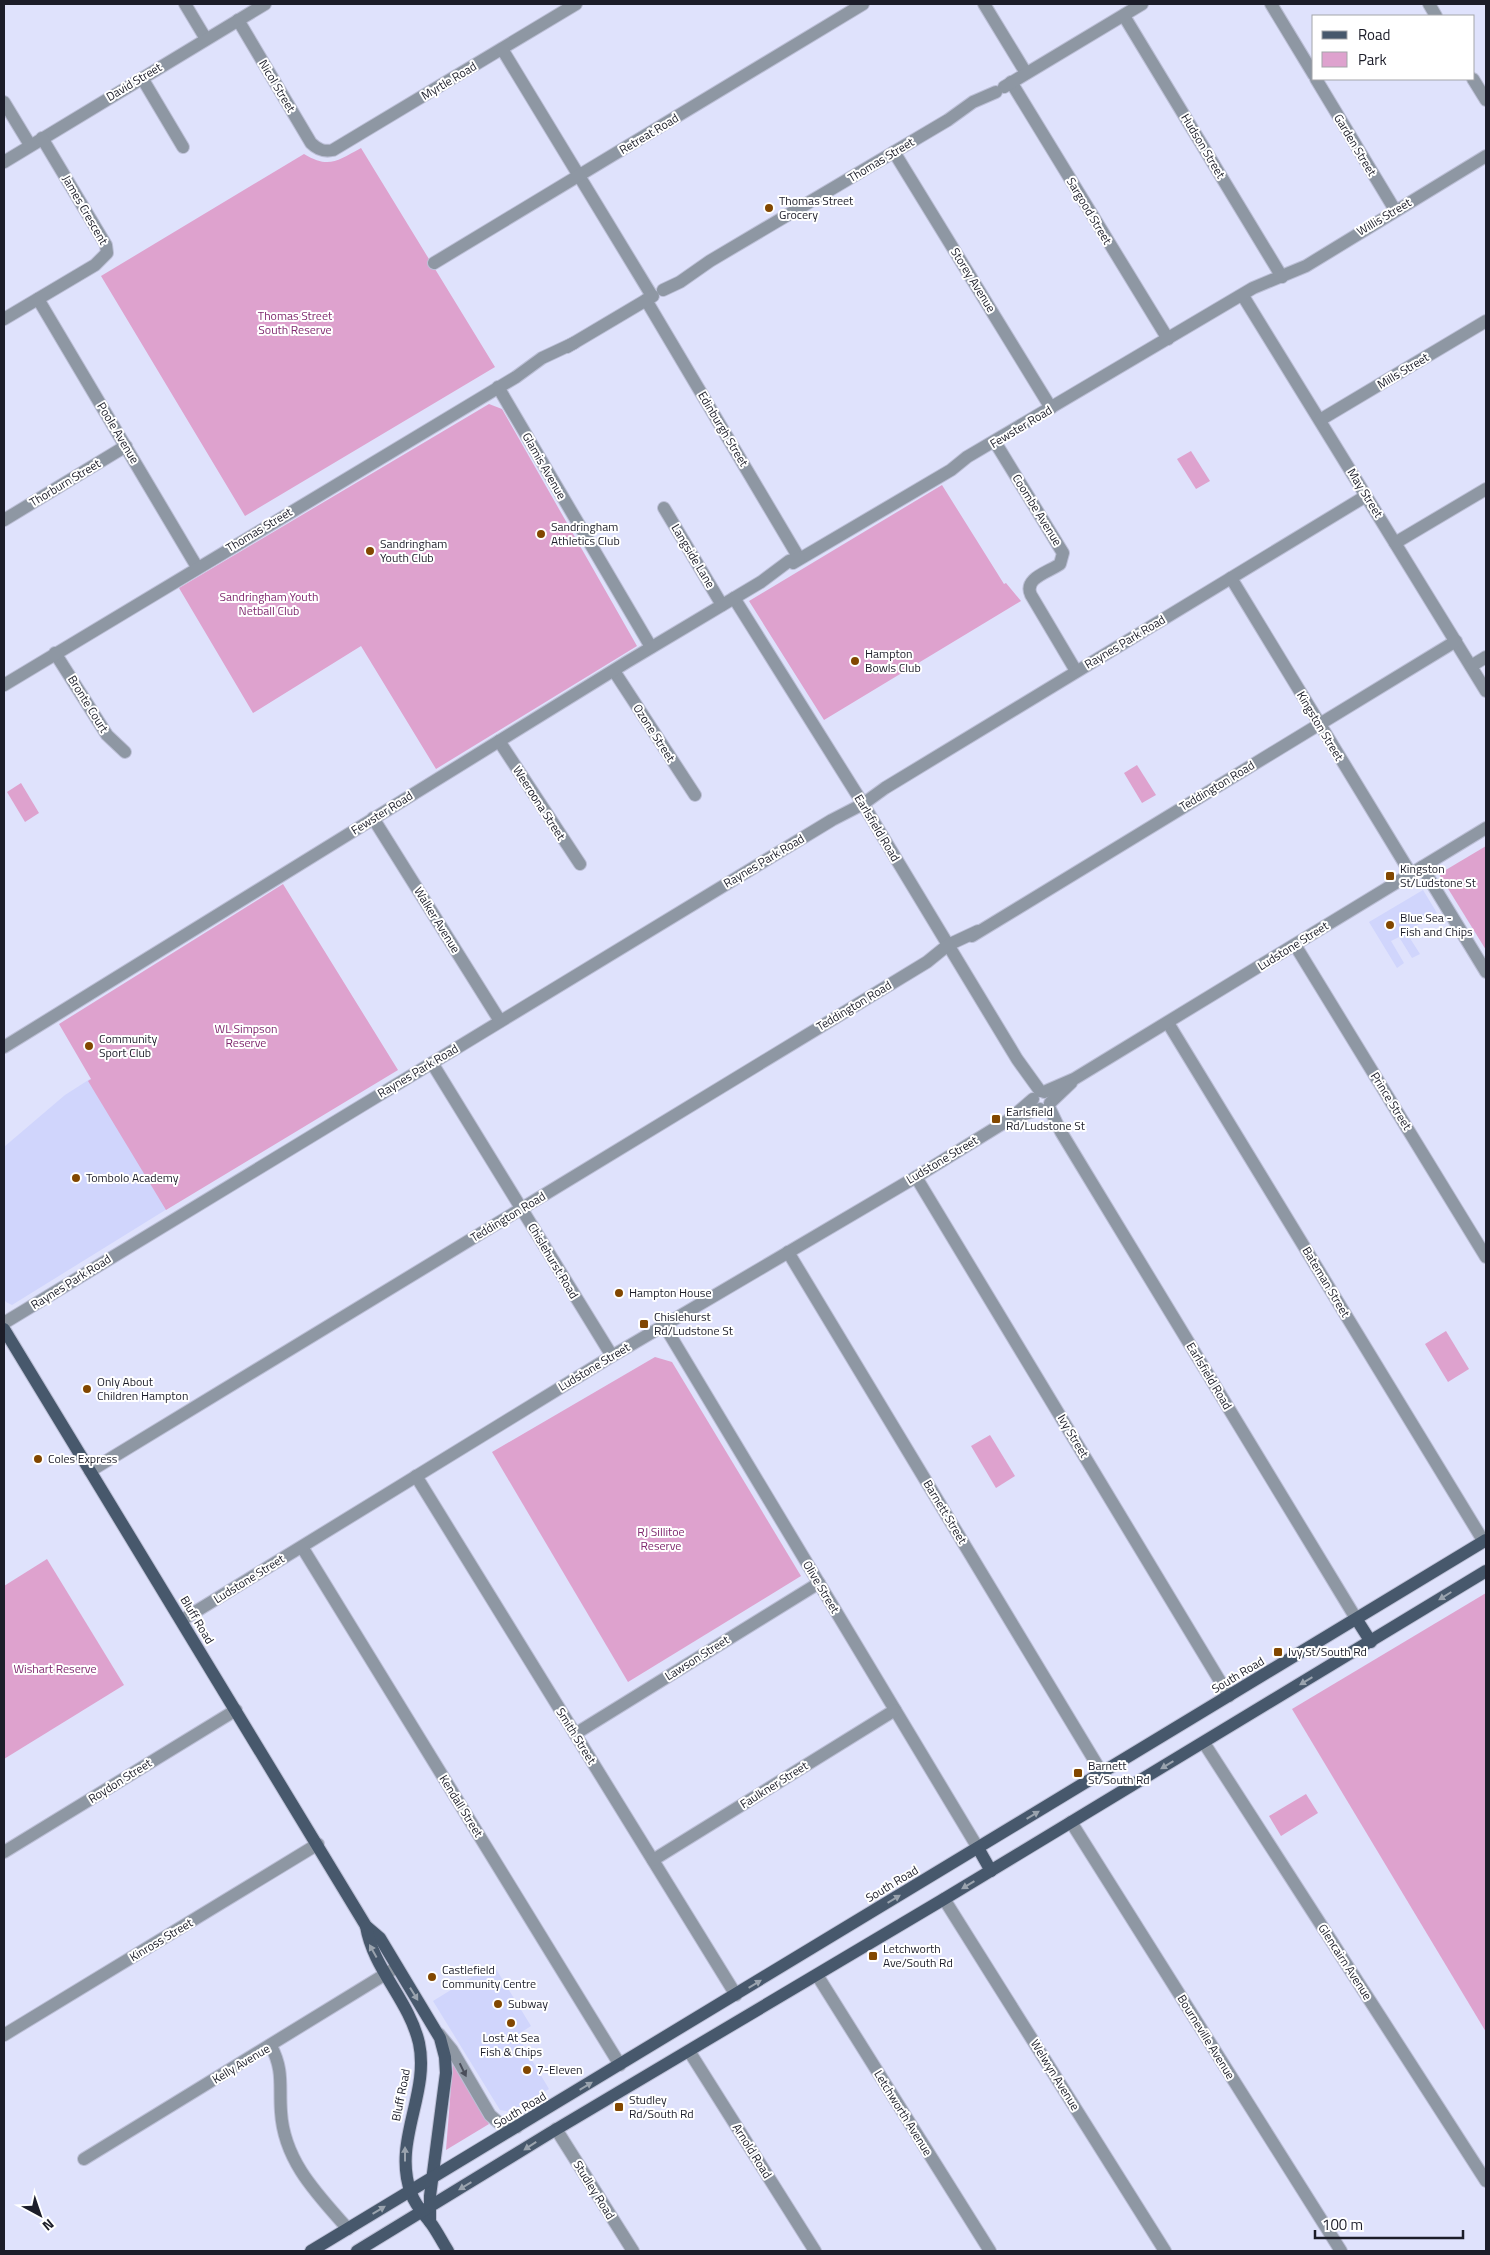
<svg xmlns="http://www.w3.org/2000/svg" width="1490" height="2255" font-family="'Titillium Web',sans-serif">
<rect width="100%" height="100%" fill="#dfe2fc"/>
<g fill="#d0d5fc">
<path d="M1423,890L1437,913L1406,932L1420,954L1412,958L1399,937L1391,941L1404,963L1397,968L1369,922Z"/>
<path d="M90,1079L167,1209L12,1305L6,1302L4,1299V1147L65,1095Z"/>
<path d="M493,1964L531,2026L517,2035L549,2089L511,2112L500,2110L433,2001Z"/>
</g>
<g fill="#dea2ce">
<path d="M361,148L495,367L245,516L101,276L304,154C329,169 337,161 361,148Z"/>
<path d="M489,404L502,409L637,646L436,769L361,646L253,713L179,588Z"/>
<path d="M1191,451L1210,481L1196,489L1177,459Z"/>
<path d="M942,485L1004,584L1006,583L1021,601L824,720L749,601Z"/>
<path d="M1137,765L1156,795L1142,803L1124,773Z"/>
<path d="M21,783L39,813L25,822L7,792Z"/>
<path d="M1486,846V950L1439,874Z"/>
<path d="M283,884L398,1070L166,1210L88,1081L91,1079L59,1024Z"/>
<path d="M1446,1331L1469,1369L1448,1382L1425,1344Z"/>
<path d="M655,1357L672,1362L801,1576L628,1682L492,1452Z"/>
<path d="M990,1435L1015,1476L996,1488L971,1446Z"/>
<path d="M47,1559L124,1685L4,1759V1586Z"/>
<path d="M1486,1593V2032L1292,1709Z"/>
<path d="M1306,1794L1318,1813L1281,1836L1269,1816Z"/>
<path d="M453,2061L459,2069L462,2080L489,2124L446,2150Z"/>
</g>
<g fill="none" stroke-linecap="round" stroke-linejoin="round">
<g stroke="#bcbfd6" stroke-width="14">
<g id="minor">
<path d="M185,4L206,39"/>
<path d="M984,4L1026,73"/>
<path d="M1271,4L1314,75"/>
<path d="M1429,4L1436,16"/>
<path d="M1124,16L1282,277"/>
<path d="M238,20L311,143C318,150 324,152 333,150L576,4"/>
<path d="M502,49L652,296"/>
<path d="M142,78L183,147"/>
<path d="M1316,79L1395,210"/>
<path d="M1473,79L1486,100"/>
<path d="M1011,82L1168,339"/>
<path d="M1004,87L1142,4"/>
<path d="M4,102L30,145"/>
<path d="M894,152L1051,408"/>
<path d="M4,162L265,4"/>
<path d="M434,263L863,4"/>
<path d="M663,290L680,282L710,261L948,120L973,102L996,92"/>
<path d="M1243,296L1486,691"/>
<path d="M38,299L197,567"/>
<path d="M646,300L799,558"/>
<path d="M4,319L95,265L107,253L106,245L42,138"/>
<path d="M567,347L653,296"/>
<path d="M498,387L651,647"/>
<path d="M1320,420L1486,321"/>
<path d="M995,442L1063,553L1060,564C1049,572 1023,578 1031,595L1076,671"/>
<path d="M664,508L722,605"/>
<path d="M4,520L126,446"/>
<path d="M1395,543L1486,489"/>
<path d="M793,563L951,470L967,457L1253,288L1306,266L1486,156"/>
<path d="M1231,578L1411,874"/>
<path d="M734,598L863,804L1017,1059L1040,1091"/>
<path d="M55,653L107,735L125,752"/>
<path d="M1471,666L1486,657"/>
<path d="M614,671L695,795"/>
<path d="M4,685L516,377L542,358L574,343"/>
<path d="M499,741L580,864"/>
<path d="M373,818L500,1021"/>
<path d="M1422,867L1486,972"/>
<path d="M972,936L1456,641"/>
<path d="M1295,945L1486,1257"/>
<path d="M1168,1023L1484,1542"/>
<path d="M4,1047L627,662L761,582L789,561L799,558"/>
<path d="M432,1063L612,1356"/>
<path d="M1044,1092L1074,1079L1486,828"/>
<path d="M1050,1103L1071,1083"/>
<path d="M1049,1107L1061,1132L1357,1620"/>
<path d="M1012,1118L1040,1109"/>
<path d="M916,1177L1229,1696"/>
<path d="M788,1252L1102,1773"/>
<path d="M4,1323L832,820L863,804L885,788L1366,496"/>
<path d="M664,1325L978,1848"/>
<path d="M90,1471L927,962L948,945L978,931"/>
<path d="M416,1476L736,1995"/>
<path d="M302,1547L620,2065"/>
<path d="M182,1620L612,1356L916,1177L1010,1119L1033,1099"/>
<path d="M575,1734L819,1583"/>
<path d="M1204,1743L1486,2181"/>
<path d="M1071,1822L1341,2251"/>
<path d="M4,1852L236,1710"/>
<path d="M653,1860L895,1710"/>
<path d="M944,1899L1165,2251"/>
<path d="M817,1975L990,2251"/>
<path d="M439,2034L452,2050L490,2115L499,2123L517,2127"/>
<path d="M4,2035L318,1844"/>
<path d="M271,2046C284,2071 279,2085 281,2112C284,2161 317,2194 348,2229"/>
<path d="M689,2051L815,2251"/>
<path d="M556,2129L633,2251"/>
<path d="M84,2159L397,1967"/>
</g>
</g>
<g stroke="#bcbfd6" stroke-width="14">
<g id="major">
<path d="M4,1329L366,1926L380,1938L440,2038L445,2057L446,2073L430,2196V2222"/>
<path d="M1357,1620L1371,1642"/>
<path d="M978,1848L991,1871"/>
<path d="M366,1926C373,1969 409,2000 419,2043C430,2094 392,2142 411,2193C415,2205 423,2213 430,2222C437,2231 442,2242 448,2251"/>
<path d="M311,2251L1486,1540"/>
<path d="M357,2251L550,2133L944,1899L1486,1571"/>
</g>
</g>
<use href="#minor" stroke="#8e97a3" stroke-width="12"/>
<use href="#major" stroke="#47586c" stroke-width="12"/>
</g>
<defs><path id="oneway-solid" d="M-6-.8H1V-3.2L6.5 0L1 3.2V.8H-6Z" transform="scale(1.25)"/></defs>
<g fill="#9aa3ae">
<use href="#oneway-solid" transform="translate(1445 1596) rotate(148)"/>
<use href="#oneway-solid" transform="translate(1306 1681) rotate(149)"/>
<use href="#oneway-solid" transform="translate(1167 1765) rotate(149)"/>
<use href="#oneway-solid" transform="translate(1033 1815) rotate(-31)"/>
<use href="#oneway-solid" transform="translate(968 1885) rotate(149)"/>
<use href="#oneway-solid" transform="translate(894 1899) rotate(-31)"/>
<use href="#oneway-solid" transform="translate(373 1951) rotate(-119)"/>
<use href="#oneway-solid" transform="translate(755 1984) rotate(-31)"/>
<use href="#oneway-solid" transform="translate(414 1994) rotate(58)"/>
<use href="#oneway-solid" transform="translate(586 2086) rotate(-31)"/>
<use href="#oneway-solid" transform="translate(530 2146) rotate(147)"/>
<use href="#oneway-solid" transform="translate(405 2154) rotate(-90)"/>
<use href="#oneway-solid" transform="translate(465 2186) rotate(149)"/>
<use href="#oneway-solid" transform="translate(379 2210) rotate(-31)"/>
</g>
<use fill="#4a4e5a" href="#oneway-solid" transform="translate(463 2070) rotate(64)"/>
<g fill="#824700" stroke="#fff" stroke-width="2">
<circle cx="769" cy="208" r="5"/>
<circle cx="541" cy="534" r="5"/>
<circle cx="370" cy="551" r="5"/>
<circle cx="855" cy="661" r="5"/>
<rect x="1385" y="871" width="10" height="10" rx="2.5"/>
<circle cx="1390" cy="925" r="5"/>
<circle cx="89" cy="1046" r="5"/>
<rect x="991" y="1114" width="10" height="10" rx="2.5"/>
<circle cx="76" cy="1178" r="5"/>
<circle cx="619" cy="1293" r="5"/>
<rect x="639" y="1319" width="10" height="10" rx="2.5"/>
<circle cx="87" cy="1389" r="5"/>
<circle cx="38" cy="1459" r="5"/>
<rect x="1273" y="1647" width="10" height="10" rx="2.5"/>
<rect x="1073" y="1768" width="10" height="10" rx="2.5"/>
<rect x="868" y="1951" width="10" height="10" rx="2.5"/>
<circle cx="432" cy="1977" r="5"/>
<circle cx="498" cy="2004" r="5"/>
<circle cx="511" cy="2023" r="5"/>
<circle cx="527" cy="2070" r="5"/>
<rect x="614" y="2102" width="10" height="10" rx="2.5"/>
</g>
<g text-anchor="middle" stroke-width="4" stroke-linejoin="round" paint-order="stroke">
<g font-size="12" fill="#1c1d29" stroke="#fff">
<text transform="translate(449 81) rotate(-31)" y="4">Myrtle Road</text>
<text transform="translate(134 82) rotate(-31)" y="4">David Street</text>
<text transform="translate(277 86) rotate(59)" y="4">Nicol Street</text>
<text transform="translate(649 134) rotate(-31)" y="4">Retreat Road</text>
<text transform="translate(1355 145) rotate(59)" y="4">Garden Street</text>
<text transform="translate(1203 146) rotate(59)" y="4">Hudson Street</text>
<text transform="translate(881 160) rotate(-31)" y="4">Thomas Street</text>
<text transform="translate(85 210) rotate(60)" y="4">James Crescent</text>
<text transform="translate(1089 211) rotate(59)" y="4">Sargood Street</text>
<text transform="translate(1384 217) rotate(-31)" y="4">Willis Street</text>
<text transform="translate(973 280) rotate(58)" y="4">Storey Avenue</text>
<text transform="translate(1403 371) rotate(-31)" y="4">Mills Street</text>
<text transform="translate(1021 427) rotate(-31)" y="4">Fewster Road</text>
<text transform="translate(723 429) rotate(59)" y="4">Edinburgh Street</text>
<text transform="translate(118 433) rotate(59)" y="4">Poole Avenue</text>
<text transform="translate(544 466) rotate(60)" y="4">Glamis Avenue</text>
<text transform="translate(65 483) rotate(-31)" y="4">Thorburn Street</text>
<text transform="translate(1365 493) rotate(58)" y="4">May Street</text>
<text transform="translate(1037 510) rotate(58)" y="4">Coombe Avenue</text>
<text transform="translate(259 530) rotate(-31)" y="4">Thomas Street</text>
<text transform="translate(693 556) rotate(59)" y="4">Langside Lane</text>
<text transform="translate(1125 642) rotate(-31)" y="4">Raynes Park Road</text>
<text transform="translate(88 704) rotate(58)" y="4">Bronte Court</text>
<text transform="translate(1320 726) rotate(59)" y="4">Kingston Street</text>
<text transform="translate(654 733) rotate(57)" y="4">Ozone Street</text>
<text transform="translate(1217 786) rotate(-31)" y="4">Teddington Road</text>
<text transform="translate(539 803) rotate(57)" y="4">Weeroona Street</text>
<text transform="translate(382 813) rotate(-32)" y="4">Fewster Road</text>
<text transform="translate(877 828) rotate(59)" y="4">Earlsfield Road</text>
<text transform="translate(764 861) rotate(-31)" y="4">Raynes Park Road</text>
<text transform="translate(437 920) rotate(58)" y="4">Walker Avenue</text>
<text transform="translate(1293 946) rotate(-32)" y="4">Ludstone Street</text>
<text transform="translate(854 1006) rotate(-31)" y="4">Teddington Road</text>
<text transform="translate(418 1071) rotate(-31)" y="4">Raynes Park Road</text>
<text transform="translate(1391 1101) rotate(58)" y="4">Prince Street</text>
<text transform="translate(942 1160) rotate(-31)" y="4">Ludstone Street</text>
<text transform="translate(508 1217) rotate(-31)" y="4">Teddington Road</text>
<text transform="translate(553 1261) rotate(59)" y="4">Chislehurst Road</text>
<text transform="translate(71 1282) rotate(-32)" y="4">Raynes Park Road</text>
<text transform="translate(1326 1282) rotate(59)" y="4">Bateman Street</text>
<text transform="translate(594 1367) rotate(-31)" y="4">Ludstone Street</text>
<text transform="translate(1209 1376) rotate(59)" y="4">Earlsfield Road</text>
<text transform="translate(1073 1436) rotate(59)" y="4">Ivy Street</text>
<text transform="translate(945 1512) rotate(59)" y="4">Barnett Street</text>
<text transform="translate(249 1579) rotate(-32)" y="4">Ludstone Street</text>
<text transform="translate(821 1587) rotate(59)" y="4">Olive Street</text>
<text transform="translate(197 1620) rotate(59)" y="4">Bluff Road</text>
<text transform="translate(697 1658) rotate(-32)" y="4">Lawson Street</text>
<text transform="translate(1238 1675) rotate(-31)" y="4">South Road</text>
<text transform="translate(576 1736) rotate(58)" y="4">Smith Street</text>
<text transform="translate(120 1781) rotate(-32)" y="4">Roydon Street</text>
<text transform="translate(774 1785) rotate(-32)" y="4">Faulkner Street</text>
<text transform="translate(461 1806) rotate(58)" y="4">Kendall Street</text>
<text transform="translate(892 1884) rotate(-31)" y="4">South Road</text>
<text transform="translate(161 1940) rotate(-31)" y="4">Kinross Street</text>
<text transform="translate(1345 1962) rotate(57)" y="4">Glencairn Avenue</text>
<text transform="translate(1206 2037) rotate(58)" y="4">Bourneville Avenue</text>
<text transform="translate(241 2064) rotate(-31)" y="4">Kelly Avenue</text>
<text transform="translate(1055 2075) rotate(58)" y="4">Welwyn Avenue</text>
<text transform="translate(401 2095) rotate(-79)" y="4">Bluff Road</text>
<text transform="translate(520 2110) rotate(-31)" y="4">South Road</text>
<text transform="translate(903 2113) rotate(58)" y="4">Letchworth Avenue</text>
<text transform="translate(752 2151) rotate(58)" y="4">Arnold Road</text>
<text transform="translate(594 2190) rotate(58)" y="4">Studley Road</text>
</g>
<g font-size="12" fill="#1c1d29" stroke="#fff" text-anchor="start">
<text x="779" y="205">Thomas Street<tspan x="779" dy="14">Grocery</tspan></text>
<text x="551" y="531">Sandringham<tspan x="551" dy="14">Athletics Club</tspan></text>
<text x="380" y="548">Sandringham<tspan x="380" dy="14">Youth Club</tspan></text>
<text x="865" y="658">Hampton<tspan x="865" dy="14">Bowls Club</tspan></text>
<text x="1400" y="873">Kingston<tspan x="1400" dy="14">St/Ludstone St</tspan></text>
<text x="1400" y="922">Blue Sea -<tspan x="1400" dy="14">Fish and Chips</tspan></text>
<text x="99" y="1043">Community<tspan x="99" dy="14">Sport Club</tspan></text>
<text x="1006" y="1116">Earlsfield<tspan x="1006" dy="14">Rd/Ludstone St</tspan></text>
<text x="86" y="1182">Tombolo Academy</text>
<text x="629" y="1297">Hampton House</text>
<text x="654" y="1321">Chislehurst<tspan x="654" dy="14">Rd/Ludstone St</tspan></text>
<text x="97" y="1386">Only About<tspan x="97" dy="14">Children Hampton</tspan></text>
<text x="48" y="1463">Coles Express</text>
<text x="1288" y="1656">Ivy St/South Rd</text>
<text x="1088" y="1770">Barnett<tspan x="1088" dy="14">St/South Rd</tspan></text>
<text x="883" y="1953">Letchworth<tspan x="883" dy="14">Ave/South Rd</tspan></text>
<text x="442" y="1974">Castlefield<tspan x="442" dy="14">Community Centre</tspan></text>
<text x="508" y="2008">Subway</text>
<text x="511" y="2042" text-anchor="middle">Lost At Sea<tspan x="511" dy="14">Fish &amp; Chips</tspan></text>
<text x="537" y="2074">7-Eleven</text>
<text x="629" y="2104">Studley<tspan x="629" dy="14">Rd/South Rd</tspan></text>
</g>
<g font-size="12" fill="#7f286e" stroke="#fff">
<text x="295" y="320">Thomas Street<tspan x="295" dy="14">South Reserve</tspan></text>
<text x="269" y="601">Sandringham Youth<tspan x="269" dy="14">Netball Club</tspan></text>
<text x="246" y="1033">WL Simpson<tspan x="246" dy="14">Reserve</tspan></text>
<text x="661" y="1536">RJ Sillitoe<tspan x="661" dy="14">Reserve</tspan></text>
<text x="55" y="1673">Wishart Reserve</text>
</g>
</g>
<rect width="1490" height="2255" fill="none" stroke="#1c1d29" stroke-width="10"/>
<rect x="1312" y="15" width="162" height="65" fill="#ffffff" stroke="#a4a5a9"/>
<rect x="1322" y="31" width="25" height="8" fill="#47586c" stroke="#a4a5a9"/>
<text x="1358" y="40" font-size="15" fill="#1c1d29">Road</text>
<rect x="1322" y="52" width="25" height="15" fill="#dea2ce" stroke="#a4a5a9"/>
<text x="1358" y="65" font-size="15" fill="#1c1d29">Park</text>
<g transform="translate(40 2215) rotate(140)" stroke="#ffffff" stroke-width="4" paint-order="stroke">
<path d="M0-4L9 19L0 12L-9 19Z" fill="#1c1d29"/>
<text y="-8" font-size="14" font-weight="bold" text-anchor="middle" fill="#1c1d29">N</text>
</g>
<path d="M1315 2230v8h148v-8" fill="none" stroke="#1c1d29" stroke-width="2.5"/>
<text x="1322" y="2230" font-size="15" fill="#1c1d29" stroke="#ffffff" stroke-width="4" paint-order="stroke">100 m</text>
</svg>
